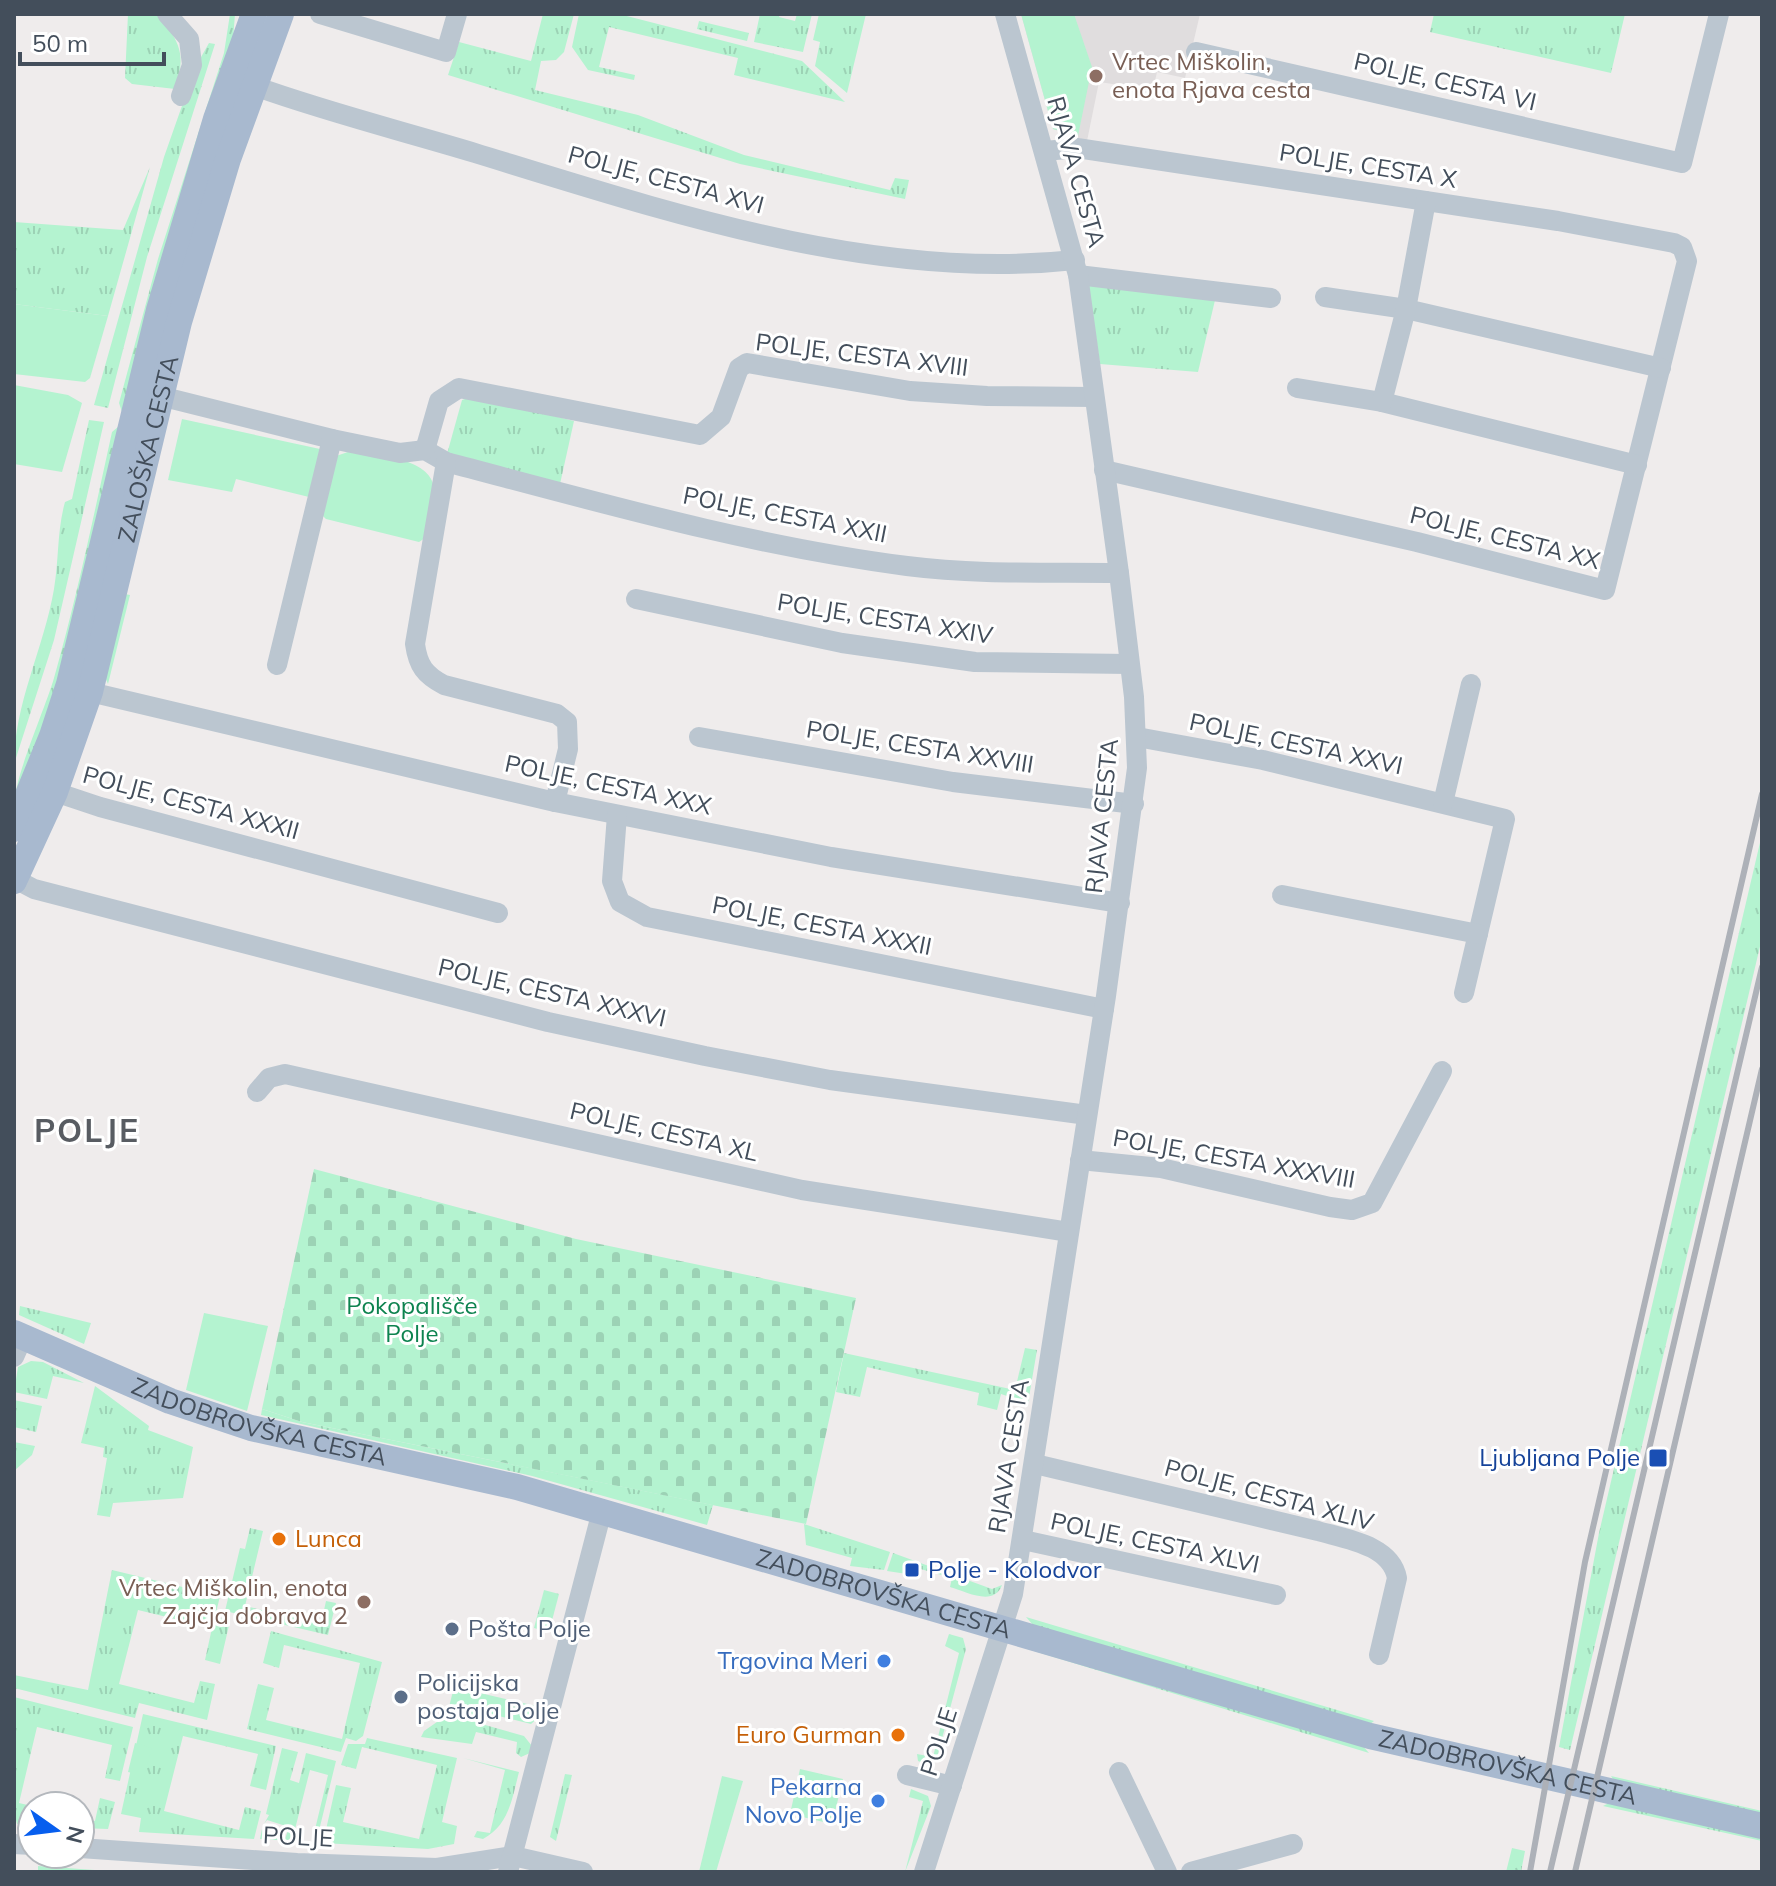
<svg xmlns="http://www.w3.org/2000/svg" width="1776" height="1886" font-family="Mulish,sans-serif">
<defs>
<pattern id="grass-tufts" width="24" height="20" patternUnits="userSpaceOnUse" patternTransform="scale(2)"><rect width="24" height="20" fill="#b4f3d0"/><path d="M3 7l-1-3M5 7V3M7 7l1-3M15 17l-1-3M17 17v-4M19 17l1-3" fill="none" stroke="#9cd2b5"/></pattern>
<pattern id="cemetery-stones" width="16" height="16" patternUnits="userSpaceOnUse" patternTransform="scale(2)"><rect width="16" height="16" fill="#b4f3d0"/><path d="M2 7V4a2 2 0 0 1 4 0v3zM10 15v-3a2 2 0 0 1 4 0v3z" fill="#9cd2b5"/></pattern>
</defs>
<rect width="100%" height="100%" fill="#efecec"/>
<path fill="#e0ddde" d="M1021,14H1200L1185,78L1157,72L1153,90L1099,82L1087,141L1053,129Z"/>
<g fill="url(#grass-tufts)">
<path d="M128,14H160C179,44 187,53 175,89L132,84L125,78Z"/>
<path d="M230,14H235L233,40L122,412L119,403L158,259L224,53Z"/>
<path d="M543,14H574L564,52L556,60L541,61L535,90L638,115L744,155L890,190L895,178L909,180L905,199L740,164L448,75L459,42L531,61Z"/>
<path d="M579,14H619L802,61L845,102L734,75L738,58L609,27L599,67L635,75L634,80L588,70L572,47Z"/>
<path d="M760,14H780L779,17L795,21L797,14H812L803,52L754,42Z"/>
<path d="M819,14H866L847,93L815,66L820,42L813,40Z"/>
<path d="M1434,14H1625L1611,73L1430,32Z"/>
<path d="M699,21L749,33L747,41L697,29Z"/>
<path d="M209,43L215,44L147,257L108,408L94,405L164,157L196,66Z"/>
<path d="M150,167L108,316L14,304V222L123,230Z"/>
<path d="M1088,283L1216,296L1198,372L1100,364Z"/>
<path d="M474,396L574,421L560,484L447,454L462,400Z"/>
<path d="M89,420L104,422L54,640L14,764C14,704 44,648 54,589C59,560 57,530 65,502L72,499Z"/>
<path d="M119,426L60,680L14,807C14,777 44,712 54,678C77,597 94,514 112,432Z"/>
<path d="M125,594L130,595L108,684L105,677Z"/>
<path d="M1762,834V938L1570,1750L1559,1747L1599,1533Z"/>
<path d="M20,1306L91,1323L84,1344L19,1315Z"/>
<path d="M1025,1348L1037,1350L1028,1403L1001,1394L997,1410L977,1405L979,1393L867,1367L860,1397L836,1392L844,1353L1015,1390Z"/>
<path d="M31,1361L43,1362L84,1383L53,1376L47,1399L14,1392L18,1367Z"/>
<path d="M95,1386L149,1426L148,1430L193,1447L183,1498L113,1503L110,1517L97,1515L107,1458L103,1457L104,1448L81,1443Z"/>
<path d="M14,1400L42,1406L36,1432L14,1427Z"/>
<path d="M262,1409L302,1422L713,1505L707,1525L532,1476L261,1415Z"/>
<path d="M14,1442L35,1446L32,1455L14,1471Z"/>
<path d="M804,1524L890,1552L884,1570L850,1566L852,1558L806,1545Z"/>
<path d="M250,1528L263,1531L245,1606L321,1624L326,1601L336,1603L328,1635L225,1611L240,1548L245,1549Z"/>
<path d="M893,1553L992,1589L1002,1585C994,1607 967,1592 950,1587L952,1578L910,1566L907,1574L887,1571Z"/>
<path d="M112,1570L220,1596L215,1617L230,1621L220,1664L205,1660L212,1628L138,1610L119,1684L194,1703L200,1681L215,1684L207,1720L139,1703L135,1718L14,1688V1675L88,1690Z"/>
<path d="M544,1590L559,1594L549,1632L534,1628Z"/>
<path d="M1026,1617L1374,1721L1369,1725L1033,1625Z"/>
<path d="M271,1631L382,1662L363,1736L356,1741L346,1738L341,1752L247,1729L258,1684L274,1688L266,1720L342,1739L360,1663L284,1645L279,1668L263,1663Z"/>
<path d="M949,1634L963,1638L966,1649L936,1761L926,1764L918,1761L917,1754L933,1757L959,1653L945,1646Z"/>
<path d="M1021,1647L1362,1745L1369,1753Z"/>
<path d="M454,1687L540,1707L539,1717L531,1724L482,1712L478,1723L524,1736L532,1746L530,1753L521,1757L516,1753L517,1742L476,1732L472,1744L421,1737L424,1731L447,1715Z"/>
<path d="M14,1697L133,1727L120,1781L105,1778L112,1745L37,1727L19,1803L32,1806V1825L17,1824L14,1812Z"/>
<path d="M143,1714L276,1746L266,1790L250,1786L258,1754L183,1736L164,1811L239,1830L245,1807L261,1811L254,1839L139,1832L141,1818L121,1814Z"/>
<path d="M367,1738L457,1758L442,1822L457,1826L454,1844L428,1849L323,1843L336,1785L351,1788L343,1822L419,1839L437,1765L362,1747L356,1769L341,1765L348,1744H365Z"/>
<path d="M282,1748L298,1752L290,1780L299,1783L306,1753L336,1761L316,1843L312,1842L328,1775L310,1770L292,1841L260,1839L262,1829L264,1833L285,1839L289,1827L267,1820L264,1824L269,1815L266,1814Z"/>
<path d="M463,1758L519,1772C512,1799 509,1825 483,1839L474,1837L477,1831L490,1833L505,1770Z"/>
<path d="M800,1769L843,1779L832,1824L790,1814Z"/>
<path d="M565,1774L572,1775L556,1841L550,1837Z"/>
<path d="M1611,1776L1762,1811V1816L1615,1782Z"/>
<path d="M911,1789L928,1796L931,1806L905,1872L923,1801L909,1797Z"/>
<path d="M100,1798L115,1802L108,1829L80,1828V1817L95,1821Z"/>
<path d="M1611,1802L1762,1838V1841L1603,1806Z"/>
<path d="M1512,1848L1525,1851L1521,1872H1506Z"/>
</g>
<path fill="url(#cemetery-stones)" d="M314,1169L576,1239L856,1298L806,1524L302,1422L262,1409Z"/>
<g fill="#b4f3d0">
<path d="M1021,14H1074L1092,67L1078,136L1053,129Z"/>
<path d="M767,20L794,26L791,40L763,33Z"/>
<path d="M14,304L108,316L90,378L85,382L14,374Z"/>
<path d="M14,385L68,395L82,403L62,472L14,464Z"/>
<path d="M182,419L320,449L309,497L236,479L232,492L168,480Z"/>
<path d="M351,451C373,455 431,457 434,488C435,503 428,523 425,538L419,542L326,519L320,513L336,456Z"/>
<path d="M204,1313L268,1326L247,1411L186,1390Z"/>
<path d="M135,1743L152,1748L144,1776L128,1772Z"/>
<path d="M722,1776L743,1781L716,1872H699Z"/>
<path d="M38,1866L123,1872H38Z"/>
</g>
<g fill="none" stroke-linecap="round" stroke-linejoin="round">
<g stroke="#bbc6d0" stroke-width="20">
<path d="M167,14L189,39L192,65L181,96"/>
<path d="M320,14L446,52L457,14"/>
<path d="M1196,52L1682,163L1719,14"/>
<path d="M254,86C326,112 402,131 475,153C664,211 875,282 1075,260"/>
<path d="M1045,151L1077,148L1558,221L1674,243L1682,247L1687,261L1605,590L1417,542L1104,470"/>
<path d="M1078,275L1271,298"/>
<path d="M1325,297L1406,309L1661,368"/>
<path d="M1297,388L1382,402L1637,465"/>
<path d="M160,396L332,439L400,453L425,450L446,462C598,502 751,546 907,566C978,575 1049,572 1119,573"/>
<path d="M1382,402L1406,309L1426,201"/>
<path d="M425,450L439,401L459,388L700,435L721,417L739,368L747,363L910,391L987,396L1094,397"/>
<path d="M446,462L415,644C418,666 425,675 444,685L557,714L567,722L568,749L555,802"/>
<path d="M636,599L842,643L975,662L1129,664"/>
<path d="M277,665L332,439"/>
<path d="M90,692L555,802L831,857L1120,903"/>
<path d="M699,737L953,782L1134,804"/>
<path d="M1137,737L1263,760L1505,819L1464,993"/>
<path d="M55,792L100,807L498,913"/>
<path d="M1443,803L1471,684"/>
<path d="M617,815L612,881L620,902L647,917L1104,1009"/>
<path d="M15,879L34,889L548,1022L705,1056L830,1080L1087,1115"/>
<path d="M1282,895L1478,934"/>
<path d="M257,1092L269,1078L285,1074L802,1190L1069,1232"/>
<path d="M1080,1160L1161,1168L1330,1207L1352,1210L1372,1203L1442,1071"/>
<path d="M14,1357L23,1337"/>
<path d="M1035,1464L1318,1531C1346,1539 1391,1545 1397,1578L1379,1655"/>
<path d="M1023,1540L1276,1595"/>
<path d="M1119,1772L1167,1872"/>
<path d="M907,1775L952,1786"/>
<path d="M14,1844L32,1845"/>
<path d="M80,1848L297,1863L437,1868L513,1856L583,1872"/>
<path d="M508,1872L602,1511"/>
<path d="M924,1872L1013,1594L1106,996L1137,768L1134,697L1119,573L1078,275L1005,14"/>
<path d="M1191,1872L1293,1844"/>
</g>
<g stroke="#a8b9cf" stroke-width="26">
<path d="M14,829L52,736L69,684L159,310L216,119L254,14"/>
<path id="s1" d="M14,881L55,792L90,692L179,322L228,159L281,14"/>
<path id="s2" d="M14,1333L170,1401L251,1428L517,1487L1370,1736L1762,1826"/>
</g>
<g stroke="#adb1b8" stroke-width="6">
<path d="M1530,1872L1585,1562L1762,794"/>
<path d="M1550,1872L1762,967"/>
<path d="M1575,1872L1762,1069"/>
</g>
</g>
<g fill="#8d6e63" stroke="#fff" stroke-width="3">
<circle cx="1096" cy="76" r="8"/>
<circle cx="364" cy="1602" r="8"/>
</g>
<g fill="#1a4fb4" stroke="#fff" stroke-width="3">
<rect x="1648" y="1448" width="20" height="20" rx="4"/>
<rect x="904" y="1562" width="16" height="16" rx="4"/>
</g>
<g fill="#e8710a" stroke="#fff" stroke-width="3">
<circle cx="279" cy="1539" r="8"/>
<circle cx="898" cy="1735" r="8"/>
</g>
<g fill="#5c6f8a" stroke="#fff" stroke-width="3">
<circle cx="452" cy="1629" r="8"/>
<circle cx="401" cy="1697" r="8"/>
</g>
<g fill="#3f7fe0" stroke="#fff" stroke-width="3">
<circle cx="884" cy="1661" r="8"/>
<circle cx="878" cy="1801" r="8"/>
</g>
<g text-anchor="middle" stroke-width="6" stroke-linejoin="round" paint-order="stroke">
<g font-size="24" fill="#785e54" stroke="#fff" text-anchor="start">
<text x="1112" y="70">Vrtec Miškolin,<tspan x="1112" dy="28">enota Rjava cesta</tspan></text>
<text x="348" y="1596" text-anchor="end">Vrtec Miškolin, enota<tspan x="348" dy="28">Zajčja dobrava 2</tspan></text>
</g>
<g font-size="24" fill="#434e5b" stroke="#fff">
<text transform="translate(1445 82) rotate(13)" y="8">POLJE, CESTA VI</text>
<text transform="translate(1368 166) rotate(9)" y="8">POLJE, CESTA X</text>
<text transform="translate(1076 172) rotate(74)" y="8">RJAVA CESTA</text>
<text transform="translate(666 180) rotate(15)" y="8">POLJE, CESTA XVI</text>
<text transform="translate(862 355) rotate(7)" y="8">POLJE, CESTA XVIII</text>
<text dy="8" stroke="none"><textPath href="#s1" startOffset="454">ZALOŠKA CESTA</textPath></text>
<text transform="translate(785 515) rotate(11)" y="8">POLJE, CESTA XXII</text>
<text transform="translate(1505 538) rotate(14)" y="8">POLJE, CESTA XX</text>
<text transform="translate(885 619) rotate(9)" y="8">POLJE, CESTA XXIV</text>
<text transform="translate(1296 744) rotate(12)" y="8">POLJE, CESTA XXVI</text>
<text transform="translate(920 747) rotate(9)" y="8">POLJE, CESTA XXVIII</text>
<text transform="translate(608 785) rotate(12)" y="8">POLJE, CESTA XXX</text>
<text transform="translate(191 803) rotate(15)" y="8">POLJE, CESTA XXXII</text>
<text transform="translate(1102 816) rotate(-84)" y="8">RJAVA CESTA</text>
<text transform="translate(822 926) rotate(11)" y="8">POLJE, CESTA XXXII</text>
<text transform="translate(552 993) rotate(13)" y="8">POLJE, CESTA XXXVI</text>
<text transform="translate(664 1132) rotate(13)" y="8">POLJE, CESTA XL</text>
<text transform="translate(1234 1159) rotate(10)" y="8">POLJE, CESTA XXXVIII</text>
<text dy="8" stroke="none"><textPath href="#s2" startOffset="262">ZADOBROVŠKA CESTA</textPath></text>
<text transform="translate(1009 1456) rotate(-81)" y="8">RJAVA CESTA</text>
<text transform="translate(1269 1495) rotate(15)" y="8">POLJE, CESTA XLIV</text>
<text transform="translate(1155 1543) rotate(12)" y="8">POLJE, CESTA XLVI</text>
<text dy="8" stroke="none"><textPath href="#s2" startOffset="910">ZADOBROVŠKA CESTA</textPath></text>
<text transform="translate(939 1742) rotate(-72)" y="8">POLJE</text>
<text dy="8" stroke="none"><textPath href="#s2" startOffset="1558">ZADOBROVŠKA CESTA</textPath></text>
<text transform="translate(298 1837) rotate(3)" y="8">POLJE</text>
</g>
<g font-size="24" fill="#0d834f" stroke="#fff">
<text x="412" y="1314">Pokopališče<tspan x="412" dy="28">Polje</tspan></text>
</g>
<g font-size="24" fill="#164399" stroke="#fff" text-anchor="end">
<text x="1640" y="1466">Ljubljana Polje</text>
<text x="928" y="1578" text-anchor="start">Polje - Kolodvor</text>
</g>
<g font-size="24" fill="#c56008" stroke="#fff" text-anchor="start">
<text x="295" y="1547">Lunca</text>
<text x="882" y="1743" text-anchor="end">Euro Gurman</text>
</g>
<g font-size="24" fill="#4e5e75" stroke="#fff" text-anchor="start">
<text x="468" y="1637">Pošta Polje</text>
<text x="417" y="1691">Policijska<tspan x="417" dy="28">postaja Polje</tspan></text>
</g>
<g font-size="24" fill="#366cbe" stroke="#fff" text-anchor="end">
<text x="868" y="1669">Trgovina Meri</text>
<text x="862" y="1795">Pekarna<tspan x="862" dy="28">Novo Polje</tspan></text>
</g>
<g font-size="32" font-weight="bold" letter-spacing="2" fill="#585c62" stroke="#fff">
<text x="87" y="1142">POLJE</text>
</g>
</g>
<rect width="1776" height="1886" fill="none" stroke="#434e5b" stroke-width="32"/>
<g transform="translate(56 1830) rotate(104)"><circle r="38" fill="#ffffff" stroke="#b4b8bd" stroke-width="2"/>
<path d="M0-6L14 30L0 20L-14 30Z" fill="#075eee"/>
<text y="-12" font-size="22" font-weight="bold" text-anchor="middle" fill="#434e5b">N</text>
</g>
<path d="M20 52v12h144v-12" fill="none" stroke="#434e5b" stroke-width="4"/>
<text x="32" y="52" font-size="24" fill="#434e5b" stroke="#ffffff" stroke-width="6" paint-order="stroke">50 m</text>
</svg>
